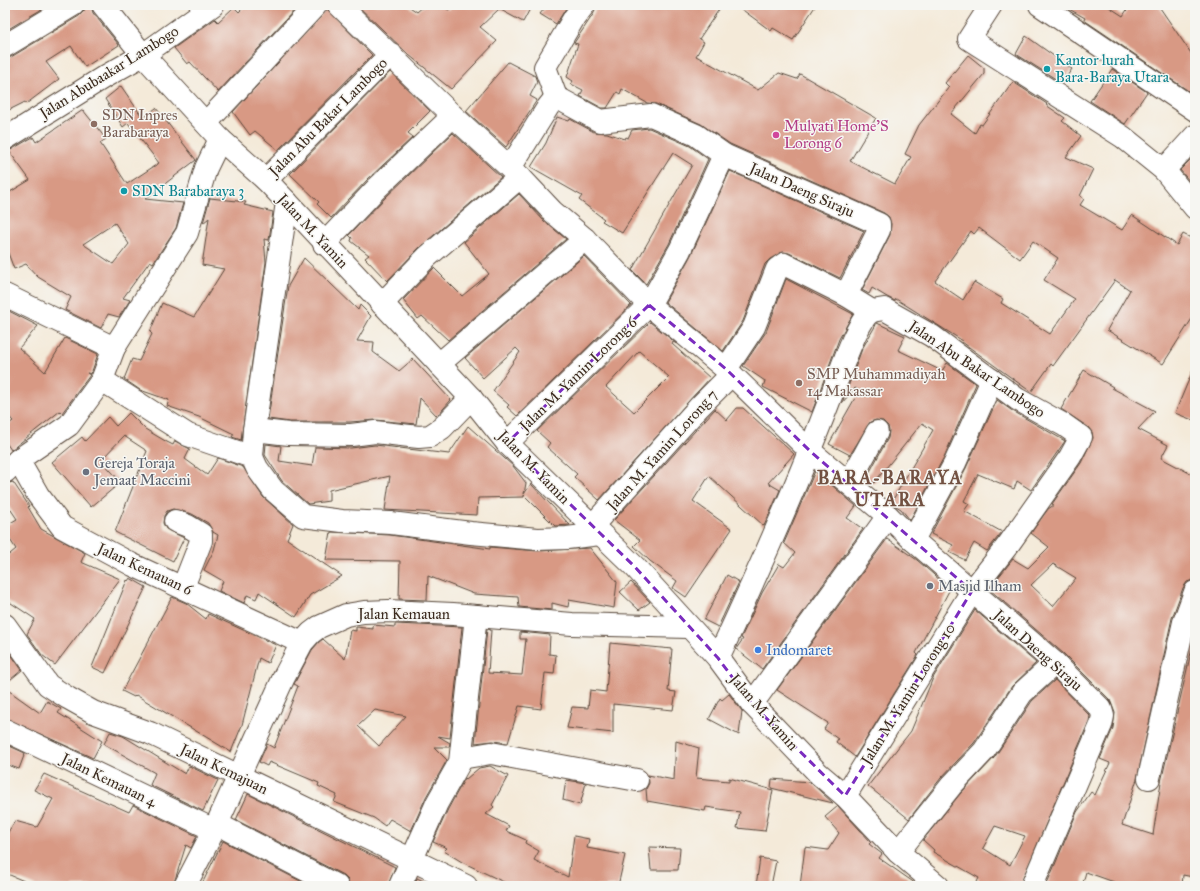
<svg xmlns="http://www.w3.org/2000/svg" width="1200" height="891" font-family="'IM FELL Great Primer',serif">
<rect width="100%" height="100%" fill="#f6f6f2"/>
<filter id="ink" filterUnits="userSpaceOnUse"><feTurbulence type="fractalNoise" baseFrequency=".025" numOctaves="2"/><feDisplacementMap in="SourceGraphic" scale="8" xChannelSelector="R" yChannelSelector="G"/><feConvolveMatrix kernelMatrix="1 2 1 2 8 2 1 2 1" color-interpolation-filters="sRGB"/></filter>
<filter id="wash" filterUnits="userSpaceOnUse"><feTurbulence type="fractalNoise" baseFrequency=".012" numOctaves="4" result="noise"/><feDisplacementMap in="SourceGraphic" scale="16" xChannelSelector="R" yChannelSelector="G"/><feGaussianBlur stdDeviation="0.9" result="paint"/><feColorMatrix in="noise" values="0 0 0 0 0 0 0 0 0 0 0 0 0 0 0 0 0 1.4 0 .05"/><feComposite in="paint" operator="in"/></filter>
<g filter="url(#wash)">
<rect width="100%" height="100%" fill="#f4ead9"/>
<g id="blocks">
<g fill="#d89984" fill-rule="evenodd">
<path d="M5,5H49L5,31Z"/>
<path d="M85,5H91L93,13L119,45L85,67L71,46L46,62L59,79L26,104L25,102L5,112V58L11,57L79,16L84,11Z"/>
<path d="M246,5H299L218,92L190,62L187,64L174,48L215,19L218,22L234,7L239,12Z"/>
<path d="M361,5H407L417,12L425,5H444L448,10L456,5H532L523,22L499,9L480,27L497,41L451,89L409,55L359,7Z"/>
<path d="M547,5H568L556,24L540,14Z"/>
<path d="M596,5H722L699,39L704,42L696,56L758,90L779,73L797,79L800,74L876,118L850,161L895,184L911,157L905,154L919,125L949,87L945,83L968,55L984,68V74L951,114L975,133L980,124L982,125L1013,82L1047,104L1046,105L1065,118L1062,121L1081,136L1066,157L1093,169L1080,196L1084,199L1080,205L1122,230L1132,215L1177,245L1183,234L1195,240V314L1163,364L1107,330L1130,290L1115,280L1053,366L1051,364L1031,392L962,342L963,341L896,299L895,301L887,297L872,288L869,294L862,290L890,235L891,224L889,217L884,213L730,144L701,124L656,104L647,103L622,89L620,94L617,92L607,108H602L580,96L583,90L571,84L573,81L567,77L578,44L574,43L594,13ZM979,228L1020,259L1033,241L1058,258L1044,280L1075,299L1050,334L1001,303L1003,299L974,282L963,300L935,281L971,231L974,234Z"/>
<path d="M736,5H816L793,40L773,28L771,31Z"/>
<path d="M1062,5H1106L1123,16L1130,5H1158L1195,59V86L1190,92L1084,20L1085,18Z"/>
<path d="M327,9L372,55L278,150L255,131L250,135L233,112Z"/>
<path d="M1026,36L1072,69L1062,83L1016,54Z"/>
<path d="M508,62L535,76L537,82L530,96L537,100L506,147L466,111Z"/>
<path d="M1112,69L1147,92L1125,124L1090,101Z"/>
<path d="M390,72L430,111L408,133L413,137L368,179L331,218L317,204L319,202L290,174Z"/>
<path d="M121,86L143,118L156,108L196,160L145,199L183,203L176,228L153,263L150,261L123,298L130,300L119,317L108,314L101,328L65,310L71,297L38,277L26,264L14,269L5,245V195L30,180L9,151L33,137L36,142L83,110L106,139L100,143L127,184L159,163L128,123L123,127L105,99ZM115,223L129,244L113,264L83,244Z"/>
<path d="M557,117L569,121L570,119L594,132L607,133L625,139L626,137L628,138L632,130L649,128L690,146L708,159L669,244L646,284L632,270L692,165L673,153L622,233L602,221L604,219L579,200L582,196L531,167L546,143Z"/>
<path d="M453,133L501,177L419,248L387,281L365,258L369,255L351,241L352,238L349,235L386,197Z"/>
<path d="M1195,155V188L1180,170Z"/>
<path d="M730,171L864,231L840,278L789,253L783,252L770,259L765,264L743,321L723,351L665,302L691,255Z"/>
<path d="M519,194L544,221L566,239L448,340L422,316L418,319L403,300L434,268L462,296L489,274L464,242Z"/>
<path d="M210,198L246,202L244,205L273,212L269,240L264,239L266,262L241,440L232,437L234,434L199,417L167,406L169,400L140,390L124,379L132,359L139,361L152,334L150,332L162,303L194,317L224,269L202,265L209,218L203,223Z"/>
<path d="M584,256L631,305L517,416L507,407L509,405L493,391L520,352L516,348L483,378L465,358Z"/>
<path d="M304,258L358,310L360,305L371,316L357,341L374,342L373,352L399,371L413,359L451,400L437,416L420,398L416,424L376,420L350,422H290L268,419L288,286Z"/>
<path d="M786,279L853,314L839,339L812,412L763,387L765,381L743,366L766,332Z"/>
<path d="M5,309L38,326L19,348L45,372L65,338L98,354L91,374L87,373L90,375L62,413L60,411L11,450L5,441V427L13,421L5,412Z"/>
<path d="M650,322L677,344L673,342L672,344L710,378L599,500L574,477L577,474L547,447L550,443L537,431ZM639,351L669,377L634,412L606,387Z"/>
<path d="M877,323L905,336L898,350L942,371L947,363L976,384L944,457L910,520L901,509L891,503L933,430L922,423L874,483L866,479L888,438L889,431L888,426L883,421L876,420L870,422L850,455L829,444L859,391L855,388L842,403L862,349Z"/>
<path d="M1195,365V421L1175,413Z"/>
<path d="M1084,370L1113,387L1112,388L1155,411L1138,429L1168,445L1161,458L1195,476V574L1193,580L1187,582L1183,588L1172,618L1137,779L1122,825L1153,835L1161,782L1195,635V868L1193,877L1183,875L1182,886H1112L1114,882L1086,872L1082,886H1046L1077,812L1091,792L1095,795L1110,763L1100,759L1113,728L1115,713L1110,700L1064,654L989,589L1013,559L1028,568L1049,547L1031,533L1048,509L1054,505L1052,504L1081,463L1093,438L1092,432L1088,427L1061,409ZM1053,564L1076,578L1053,606L1031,585Z"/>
<path d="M997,400L1011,410L1065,441L1031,490L1017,481L1014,489L978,474L964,501L969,504L964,511L1002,532L987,551L974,543L965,560L949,552L953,545L931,534L966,468Z"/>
<path d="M737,408H743L794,454L768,483L780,490L764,526L709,476L693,501L732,529L686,597L673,588L677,581L650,561L634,546L640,540L614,520L715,409L727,420Z"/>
<path d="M129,413L145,429L167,442L173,445L175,441L190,449L185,459L207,475L218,458L243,467L263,497L293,524L287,539L342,576L310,595L296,617L259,592L256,599L247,595L244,603L219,591L223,581L204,570L214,550L218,535L213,532L208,523L192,514L173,509L167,511L164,516L163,523L166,529L184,538L173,561L115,532L147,451L124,436L101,460L121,482L91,507L52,462L82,437L85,441L108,417L116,426Z"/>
<path d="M468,426L513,466L526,483L524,494L531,484L570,525L555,526L524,495V497L478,498L477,515L385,510L390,476L329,490V501L308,504L282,481L265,455L266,444L281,446L279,461L312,466L315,447L351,448L375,445L449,454Z"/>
<path d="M815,471L856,506L847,518L863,529L762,669L736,649L743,639L741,638L762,593L779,564L784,567L795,553L784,543Z"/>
<path d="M13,482L29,506L28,507L41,529L85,553L81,562L120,579L55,665L42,655L27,634L35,619L5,599V558L16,549L5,532V526L17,519L5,501V484Z"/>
<path d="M331,532L390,535L490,549V547L538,551L590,548L617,582L614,608L569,600L568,607L552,603V610L519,607L518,597L474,594L428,576L427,600L399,599L400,561L326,560Z"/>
<path d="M887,539L917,560L950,589L916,653L918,655L855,757L836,742L838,739L824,729L828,723L777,690Z"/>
<path d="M727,575L739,582L718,627L704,620Z"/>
<path d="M130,578L146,587L105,673L92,667L127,580L128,581Z"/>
<path d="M631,582L650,602L639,610L620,592Z"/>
<path d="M172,597L186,603L206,619L208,614L276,645L268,663L259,658L242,725L231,752L136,695L134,697L122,691Z"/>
<path d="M975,610L1036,663L1012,686L974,743L941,778L909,819L868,786L911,731L933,678Z"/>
<path d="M395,624L462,627L450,738L438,736L450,743L449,747H434L447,760L426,797L411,831L390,819L385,826L374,818L334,802L337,795L318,786L319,783L269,762L267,766L259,762L267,744L274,748L298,686L294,684L312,650L319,642L323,639L345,659L350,630L356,631V627L373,629V625L395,627ZM375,710L406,716L379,746L358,726Z"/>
<path d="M487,629L491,630L488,673L522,675L526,639H520V632L550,635L549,654L556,655L554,674L545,673L541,709L519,706L508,743L493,741L475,743Z"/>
<path d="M610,643L672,649L668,691L676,692L673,710L613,704V733L567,728L572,707L588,708L590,690L606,692Z"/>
<path d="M5,646L22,670L5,684Z"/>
<path d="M1055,680L1090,716L1089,721L1020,886H975L979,878L933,852L934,850L923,840L960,794L994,758L1032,701ZM995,826L1025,836L1010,865L983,848Z"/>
<path d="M5,688L40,713L47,701L61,709L58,713L102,741L93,758L5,718Z"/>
<path d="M729,694L742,711L739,735L709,719L720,698L722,700Z"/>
<path d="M110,732L123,736L185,774L189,766L218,780L203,811L150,785L155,773L104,744Z"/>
<path d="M676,741L699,748L696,778L729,781V778L773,790L765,831L737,828L740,812L706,807L705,811L647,801L646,789L649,783L648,775L674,780Z"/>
<path d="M5,744L25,753L19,769L5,764Z"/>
<path d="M490,766L508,776L492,805L494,807L486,814L509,826L506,831L526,840L525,843L539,851L534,860L568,877L574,836L589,839L587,848L625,855L618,886H512L462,862L444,851L447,848L433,842L448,809L465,778L466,779L479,768Z"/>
<path d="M44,774L129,812L133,805L197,836L191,848L186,845L173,886H36L5,873V837L15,821L37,827L53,799L34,790Z"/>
<path d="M772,779L810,782L833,803L771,788Z"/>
<path d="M566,780L586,783L580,805L563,800Z"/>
<path d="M248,794L395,867L388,886H349L348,880L343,875L236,820Z"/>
<path d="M838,806L871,842L869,844L882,854L879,858L919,886H800L805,847L828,850L839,833L825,817Z"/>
<path d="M223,841L310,886H201Z"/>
<path d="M649,847L680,848L678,870H651Z"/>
<path d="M760,858L776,861L771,886H756Z"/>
<path d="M417,878L434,886H414Z"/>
</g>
</g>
</g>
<g filter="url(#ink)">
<use href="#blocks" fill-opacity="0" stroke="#57473a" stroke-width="1"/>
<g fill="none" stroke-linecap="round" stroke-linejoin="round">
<g stroke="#57473a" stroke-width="24">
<g id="minor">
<path d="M103,5L143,55L220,139L266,180L287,202L471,398L507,443L635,567L718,658L752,704L819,774L845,796L898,852L938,886"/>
<path d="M339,5L453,116L520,177L553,212L585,239L649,305L726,369L810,451L888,516L913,540L1055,663L1101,709L1103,716L1101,725L1032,886"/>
<path d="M991,5L969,39L1123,137L1164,170L1195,208"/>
<path d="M1040,5L1195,110"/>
<path d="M5,46L73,5"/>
<path d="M556,97L545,67L574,18L584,5"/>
<path d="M206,123L316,5"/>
<path d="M5,139L104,77L143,55L213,5"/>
<path d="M510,168L548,107L556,97L600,121L651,115L696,135L724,155L879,224V230L846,295L872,311C858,319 842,367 836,383C801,477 760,568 718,658"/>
<path d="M1164,170L1195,136"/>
<path d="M266,180L391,54"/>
<path d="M324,244L377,188L453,116"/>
<path d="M5,295L114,348"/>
<path d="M382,304L427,257L520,177"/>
<path d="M439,364L585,239"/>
<path d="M726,369L754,327L777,269L784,264L846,295"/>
<path d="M102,380L188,435L252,457L257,468L273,490L303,516L342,521L391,523L471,533L538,539L567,538L600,534"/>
<path d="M254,430L289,434L351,435L375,432L419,437L430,436L442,428L471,398"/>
<path d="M507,443L649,305L680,250L724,155"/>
<path d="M252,457L254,430L287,202"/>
<path d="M18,460L38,495L62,527L133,565L302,643"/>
<path d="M5,472L18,460L69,425L102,380L114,348L187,233L206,168L220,139"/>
<path d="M849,483L877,432"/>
<path d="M175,521L188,526L201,534V541L183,587"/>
<path d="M593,525L699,407L731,375"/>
<path d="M913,540L955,463L992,380"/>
<path d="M5,625L48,685L68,698L93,712L150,733L466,886"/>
<path d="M752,704L888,516"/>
<path d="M5,730L214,830"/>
<path d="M461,758L491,753L637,780"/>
<path d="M1149,778L1184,622L1195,592"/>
<path d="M845,796L972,591L1008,545L1070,457L1081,437L1064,425L1017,399L932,336L884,309L872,311"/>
<path d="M217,824L337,886"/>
<path d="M898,852L951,786L984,751L1022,693L1055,663"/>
<path d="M185,886L217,824L284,677L302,643L311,633L319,627L346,615L364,612L388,611L453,614L572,624L688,627"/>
<path d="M400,886L437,803L460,762L476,616"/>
</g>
</g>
<use href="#minor" stroke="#fff" stroke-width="22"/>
</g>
</g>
<path fill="none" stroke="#7b2cbf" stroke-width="3" stroke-dasharray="8 5" stroke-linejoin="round" d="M649,305L726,369L810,451L972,591L845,796L752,704L718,658L635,567L507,443Z"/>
<g fill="#0f9aa8" stroke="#f6f6f2" stroke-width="1.5">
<circle cx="1047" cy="69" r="4"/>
<circle cx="124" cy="191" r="4"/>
</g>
<g fill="#8d6e63" stroke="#f6f6f2" stroke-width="1.5">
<circle cx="94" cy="124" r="4"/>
<circle cx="799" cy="383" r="4"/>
</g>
<circle fill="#d1479c" stroke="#f6f6f2" stroke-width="1.5" cx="776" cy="135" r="4"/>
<g fill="#6b7280" stroke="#f6f6f2" stroke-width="1.5">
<circle cx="86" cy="472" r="4"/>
<circle cx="930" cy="586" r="4"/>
</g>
<circle fill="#3f7fe0" stroke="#f6f6f2" stroke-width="1.5" cx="758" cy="650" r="4"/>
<g text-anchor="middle" stroke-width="3" stroke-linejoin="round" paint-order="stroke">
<g font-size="15" fill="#0d838f" stroke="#f6f6f2" text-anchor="start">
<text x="1055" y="65">Kantor lurah<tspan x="1055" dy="17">Bara-Baraya Utara</tspan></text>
<text x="132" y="196">SDN Barabaraya 3</text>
</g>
<g font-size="15" fill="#3b2a1e" stroke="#f6f6f2">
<text transform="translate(109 72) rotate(-32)" y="5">Jalan Abubaakar Lambogo</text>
<text transform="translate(328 117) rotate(-45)" y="5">Jalan Abu Bakar Lambogo</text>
<text transform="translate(802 190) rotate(24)" y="5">Jalan Daeng Siraju</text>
<text transform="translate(313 231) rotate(47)" y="5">Jalan M. Yamin</text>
<text transform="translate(977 369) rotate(34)" y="5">Jalan Abu Bakar Lambogo</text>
<text transform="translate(578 374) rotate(-44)" y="5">Jalan M. Yamin Lorong 6</text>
<text transform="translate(662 450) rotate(-48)" y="5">Jalan M. Yamin Lorong 7</text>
<text transform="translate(534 467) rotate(46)" y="5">Jalan M. Yamin</text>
<text transform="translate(145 569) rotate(25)" y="5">Jalan Kemauan 6</text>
<text x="404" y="619">Jalan Kemauan</text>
<text transform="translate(1038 650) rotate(42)" y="5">Jalan Daeng Siraju</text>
<text transform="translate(908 694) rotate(-58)" y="5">Jalan M. Yamin Lorong 10</text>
<text transform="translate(764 712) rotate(49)" y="5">Jalan M. Yamin</text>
<text transform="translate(224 769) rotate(26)" y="5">Jalan Kemajuan</text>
<text transform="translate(109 780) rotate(26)" y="5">Jalan Kemauan 4</text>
</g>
<g font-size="15" fill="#785e54" stroke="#f6f6f2" text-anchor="start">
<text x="102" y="120">SDN Inpres<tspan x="102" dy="17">Barabaraya</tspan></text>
<text x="807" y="379">SMP Muhammadiyah<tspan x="807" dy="17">14 Makassar</tspan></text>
</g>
<g font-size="15" fill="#b23c85" stroke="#f6f6f2" text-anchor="start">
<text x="784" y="131">Mulyati Home'S<tspan x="784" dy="17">Lorong 6</tspan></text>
</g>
<g font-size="15" fill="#5b616d" stroke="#f6f6f2" text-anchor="start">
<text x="94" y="468">Gereja Toraja<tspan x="94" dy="17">Jemaat Maccini</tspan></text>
<text x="938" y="591">Masjid Ilham</text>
</g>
<g font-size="15" fill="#366cbe" stroke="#f6f6f2" text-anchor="start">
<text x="766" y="655">Indomaret</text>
</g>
<g font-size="19" font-weight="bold" letter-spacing="1" fill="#725142" stroke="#f6f6f2">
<text x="890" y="484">BARA-BARAYA<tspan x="890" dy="22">UTARA</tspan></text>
</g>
</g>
<rect width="1200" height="891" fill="none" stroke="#f6f6f2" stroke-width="20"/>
</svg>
